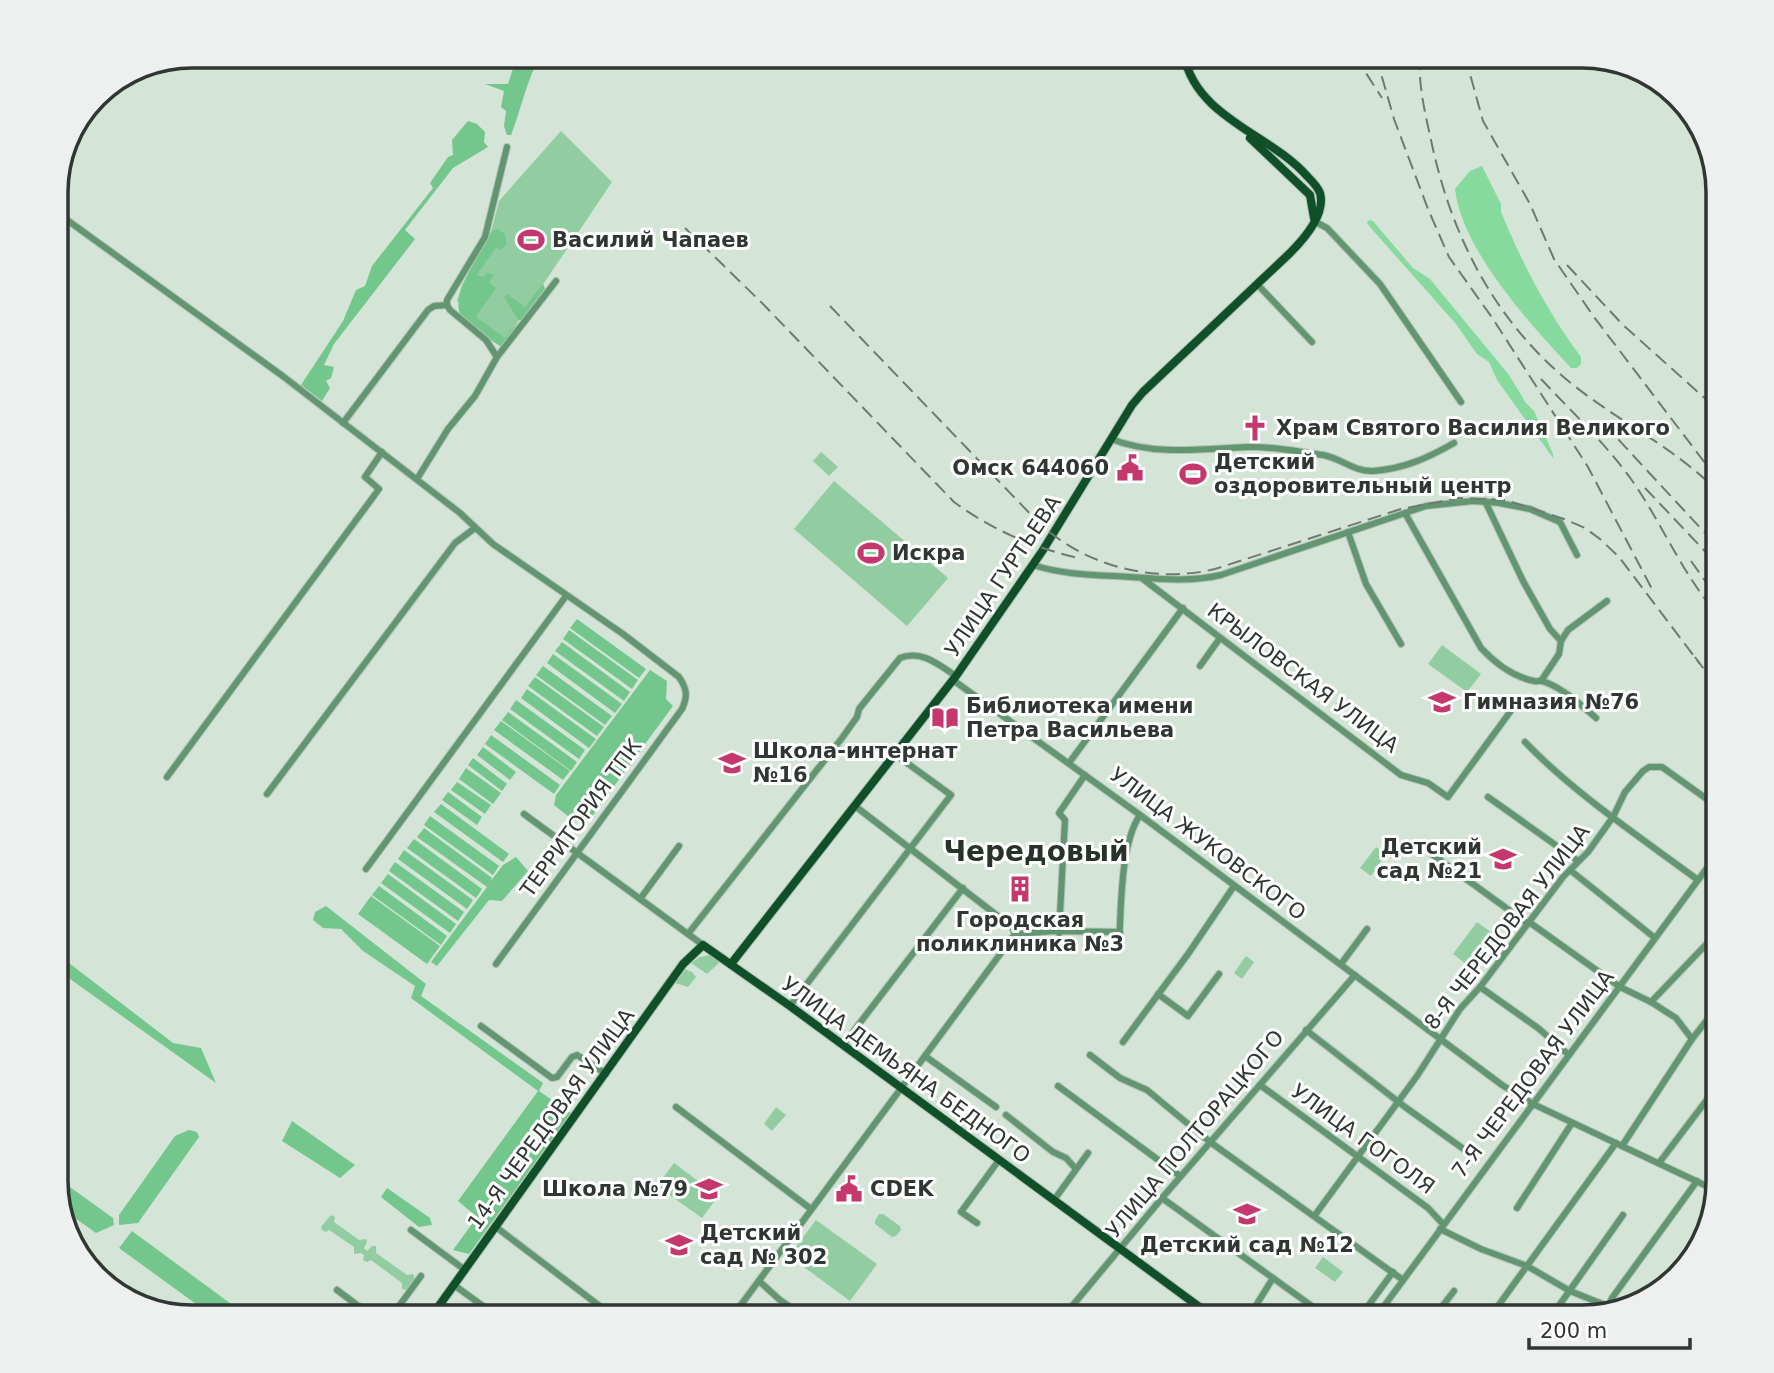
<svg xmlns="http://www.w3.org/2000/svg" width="1774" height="1373" font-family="'DejaVu Sans',sans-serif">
<rect width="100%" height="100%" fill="#d4e4d7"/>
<g fill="#91cda0">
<path d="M561,131L612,182L503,344L457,301L462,285L491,232L499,201Z"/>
<path d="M821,452L838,467L829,476L813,461Z"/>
<path d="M834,481L948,578L907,626L794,529Z"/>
<path d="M1442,645L1481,674L1467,692L1428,664Z"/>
<path d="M1376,847L1386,854L1371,876L1360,868Z"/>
<path d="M1477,922L1495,935L1471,968L1453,954Z"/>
<path d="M710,955H714L721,961L707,974L691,963L700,957Z"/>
<path d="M1246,956L1254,962L1242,979L1234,973Z"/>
<path d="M685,969L692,972L696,977L688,987L675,983Z"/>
<path d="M776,1107L786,1115L772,1131L764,1124Z"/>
<path d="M674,1163L718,1196L702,1218L657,1186Z"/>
<path d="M879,1214H883L900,1226L901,1230L896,1236L892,1237L875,1224V1221Z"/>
<path d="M331,1215L335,1217L334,1222L359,1240L366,1239L367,1242L364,1248L367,1251L372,1246H376V1253L407,1275L413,1274L415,1279L407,1290L402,1289V1283L371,1260L367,1262L363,1260L364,1255L361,1253L354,1254V1247L329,1230L326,1232L322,1230L321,1227Z"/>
<path d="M816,1220L877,1264L850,1301L789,1256Z"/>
<path d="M1323,1257L1343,1272L1335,1282L1315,1268Z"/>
</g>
<g fill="#74c78c">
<path d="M517,56H540C526,82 522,107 511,135H507L504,126L506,111L501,107L504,91L485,84H508Z"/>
<path d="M1150,56H1173L1176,63L1173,68C1160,68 1157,67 1150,56Z"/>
<path d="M468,121L477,124L485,132L484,142L488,147L453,168L405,230L415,239L334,344L324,365L334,367L331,378L326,381L330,388L322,401L301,385L343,321L356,290L365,286L372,266L433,188L430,183L448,157L453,155L452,140Z"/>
<path d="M497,229L505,234L506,245L500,250L496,247L477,275L483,277L488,273L494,275L489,282L496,288L476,317L505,338L518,323V327L501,347C489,338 471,329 462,317C447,298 482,252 491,232Z"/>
<path d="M543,284L545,289L522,321L518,320L504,297L507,294L525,307Z"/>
<path d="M577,619L646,669L639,678L570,628Z"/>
<path d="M569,630L638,680L632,689L563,639Z"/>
<path d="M562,642L630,692L624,701L555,651Z"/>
<path d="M553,654L622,704L615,713L547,663Z"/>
<path d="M543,666L612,716L605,725L536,675Z"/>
<path d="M650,670L667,681L666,699L673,706L587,823L574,821L554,805L556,795Z"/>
<path d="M535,677L604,727L597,736L528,686Z"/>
<path d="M527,689L596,739L589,748L521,698Z"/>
<path d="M516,700L585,750L579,759L510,709Z"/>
<path d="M508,712L577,762L571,771L502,720Z"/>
<path d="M501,721L570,771L563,780L494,730Z"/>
<path d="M491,735L560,785L554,794L485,744Z"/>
<path d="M483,747L516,772L510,780L477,755Z"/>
<path d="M473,758L507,784L502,791L468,765Z"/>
<path d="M466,768L501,793L493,804L459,779Z"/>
<path d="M457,782L491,805L485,814L451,790Z"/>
<path d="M448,792L482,817L477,825L442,800Z"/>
<path d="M441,804L509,854L503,862L434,812Z"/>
<path d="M430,816L499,866L493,875L424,825Z"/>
<path d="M424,828L492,878L490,882L503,865L516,857L528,871L502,901L489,900L437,966L431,962L487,887L417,837Z"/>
<path d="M414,839L482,889L476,898L407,848Z"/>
<path d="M404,850L473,900L467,909L398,859Z"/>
<path d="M395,862L464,912L458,921L389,871Z"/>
<path d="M388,874L456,924L450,933L381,883Z"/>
<path d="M379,886L447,936L441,945L372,895Z"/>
<path d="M371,896L440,946L427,964L358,914Z"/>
<path d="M326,906L426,984L421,996L543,1083L539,1091L571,1113L469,1254L453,1250L477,1217L458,1201L538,1091L411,998L415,986L363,951L341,929L323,928L313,920L315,912Z"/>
<path d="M56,953L173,1043L201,1048L216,1083L56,969Z"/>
<path d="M292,1121L355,1165L340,1178L282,1141Z"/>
<path d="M189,1130L197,1132L199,1137L138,1223L119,1225V1215L175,1136Z"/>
<path d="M56,1177L113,1218L114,1225L96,1233C71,1214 56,1211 56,1177Z"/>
<path d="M387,1188L430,1218L432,1225L419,1227L381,1197Z"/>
<path d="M132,1231L242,1312L238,1317H214L119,1248Z"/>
</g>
<g fill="#87da9e">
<path d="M1482,166L1501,204V212C1523,265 1547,311 1581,357V364L1577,368H1571C1530,324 1462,250 1455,189L1470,171Z"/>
<path d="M1369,220L1373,221L1413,268L1430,279L1509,375L1526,403L1534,411L1553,454V458L1497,380L1489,362L1477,354L1456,324L1370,227L1367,223Z"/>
</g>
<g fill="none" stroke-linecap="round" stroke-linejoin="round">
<g stroke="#b3c1b6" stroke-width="8">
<g id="minor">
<path d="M56,212L284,377L460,513L493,544L623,634L679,677C687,689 688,696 682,709L496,964"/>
<path d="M1314,221L1327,228L1380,284L1461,402"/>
<path d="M1257,284L1312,342"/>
<path d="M497,357L486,340L450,310L447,305V300L485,237L507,147"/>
<path d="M343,423L428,310L434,306L447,305"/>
<path d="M1111,439C1154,456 1203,449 1248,447C1273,446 1299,452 1323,455C1341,458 1354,472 1373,471C1403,469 1428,458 1454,443"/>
<path d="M417,479L448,429L475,396L497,357L556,281"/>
<path d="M1485,501L1523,581L1550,629L1561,641"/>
<path d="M1405,513L1481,648C1495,663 1514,677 1534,681C1542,682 1537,679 1545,682C1564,689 1581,705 1596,718"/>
<path d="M1348,532L1366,584L1401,644"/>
<path d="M1033,565C1064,575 1097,575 1130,577C1160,579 1191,582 1221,575L1426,506L1473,501L1499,503L1530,509L1560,522L1577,555"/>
<path d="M1143,579L1401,775L1428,783L1448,797L1518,701"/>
<path d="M1200,666L1220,638"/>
<path d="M953,680L1140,815L1502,1085L1533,1104L1715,1190"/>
<path d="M1541,681L1559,654L1561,641L1568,630L1607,601"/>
<path d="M1525,742C1575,794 1640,837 1698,880"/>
<path d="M1069,763L1183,608"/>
<path d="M167,777L379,489L365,477L382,452"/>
<path d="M267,794L455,543L475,528"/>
<path d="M1488,797L1578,861"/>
<path d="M855,806L1012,927L1015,934"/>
<path d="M524,814L703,945"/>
<path d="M1429,852L1528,924"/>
<path d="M366,869L566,596"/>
<path d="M1570,870L1655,938"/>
<path d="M640,899L679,846"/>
<path d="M1529,922L1620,987L1651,1002L1676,1018L1692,1039"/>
<path d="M1059,933L1065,820L1059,813L1085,775"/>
<path d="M688,934L842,738L857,717L859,709L900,658C921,649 939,665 956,676"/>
<path d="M1015,934L1054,931L1120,932"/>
<path d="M1119,948C1121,911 1120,844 1140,815"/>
<path d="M1341,964L1367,929"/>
<path d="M1480,987L1538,1028L1569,1055"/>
<path d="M1158,994L1188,1016L1219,974"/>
<path d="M1651,1002L1718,932"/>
<path d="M790,1006L951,795L896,755"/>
<path d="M481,1026L552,1078L557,1077L572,1057L577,1055L606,1074"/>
<path d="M1306,1030L1405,1107L1465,1150"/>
<path d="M1123,1042L1188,954L1234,886"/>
<path d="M843,1045L963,888"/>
<path d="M1090,1055L1120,1078L1147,1090L1210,1142L1403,1280"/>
<path d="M925,1056L996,1107"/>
<path d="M1260,1085L1428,1208L1443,1224"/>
<path d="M1058,1086L1180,1176"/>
<path d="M676,1107L811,1209"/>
<path d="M1006,1115L1053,1152L1066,1158L1076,1169"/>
<path d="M1622,1146L1692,1039L1718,1006"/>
<path d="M1659,1163L1718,1085"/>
<path d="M1708,1187L1718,1171"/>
<path d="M1162,1198L1327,1317"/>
<path d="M1054,1200L1088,1153"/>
<path d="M1517,1208L1572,1123"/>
<path d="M1315,1215L1417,1076L1460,1009L1480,987L1563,877L1588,852L1613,817L1625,792L1643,771L1649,767H1662L1718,807"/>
<path d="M977,1223L961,1212L999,1160"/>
<path d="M496,1227L614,1317"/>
<path d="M1440,1229L1481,1249L1527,1266L1570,1291L1615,1309"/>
<path d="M411,1230L465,1270"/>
<path d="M759,1281L780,1300L805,1317"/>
<path d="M454,1285L498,1317"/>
<path d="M337,1290L373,1317"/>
<path d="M397,1308L410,1317"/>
<path d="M917,1311L925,1317"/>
<path d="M1606,1312L1612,1298L1697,1181"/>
<path d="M1250,1315L1273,1278"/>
<path d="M391,1317L421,1276"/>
<path d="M732,1317L1015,934"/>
<path d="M1063,1317L1162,1198L1355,975"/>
<path d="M1360,1317L1393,1272"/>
<path d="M1376,1317L1718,853"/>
<path d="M1434,1317L1454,1291"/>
<path d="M1490,1317L1616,1143"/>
<path d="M1551,1317L1623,1215"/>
</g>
</g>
<g stroke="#b3c1b6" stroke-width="10">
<g id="major">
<path d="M1250,138L1310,195L1314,218"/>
<path d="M731,964L956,676L1043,550L1132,405L1143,392L1290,253C1303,240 1326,214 1320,193C1318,187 1312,181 1307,176C1270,134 1197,118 1184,56"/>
<path d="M431,1317L683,964L703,945L790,1006L1213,1317"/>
</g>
</g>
<use href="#minor" stroke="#629670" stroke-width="6"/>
<use href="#major" stroke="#0f5029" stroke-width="8"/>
<g stroke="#707a72" stroke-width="2" stroke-dasharray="14 7" stroke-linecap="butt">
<path d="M1355,56L1382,98"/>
<path d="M1376,56L1394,119L1428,209L1449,257L1493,319L1588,467L1652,589"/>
<path d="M1420,56C1418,84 1425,113 1431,140C1451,236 1495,322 1572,384C1619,422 1676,448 1718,492"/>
<path d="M1465,56L1483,121L1530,204L1554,259L1594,317L1718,480"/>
<path d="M685,228L762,303L954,502C994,531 1034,548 1082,559"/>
<path d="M1567,265L1623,325L1718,410"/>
<path d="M830,306L1039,523C1085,566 1154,584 1215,569L1401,509L1459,498L1506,500L1564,519L1585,528L1600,539L1619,557L1700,664"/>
<path d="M1541,379C1571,411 1605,443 1631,479C1662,523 1682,574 1718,615"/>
<path d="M1604,424L1718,547"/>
<path d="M1645,488L1718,565"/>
<path d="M1691,561L1718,599"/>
<path d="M1695,657L1718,688"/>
</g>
</g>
<defs>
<g id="stadium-bare" transform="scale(2.1)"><path d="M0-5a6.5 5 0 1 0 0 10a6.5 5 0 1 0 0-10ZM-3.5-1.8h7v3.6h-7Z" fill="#c4386d" stroke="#fff" stroke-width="2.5" paint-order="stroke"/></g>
<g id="church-bare" transform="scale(2.1)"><path d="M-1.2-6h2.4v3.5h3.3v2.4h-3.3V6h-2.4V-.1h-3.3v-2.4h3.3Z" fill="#c4386d" stroke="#fff" stroke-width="2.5" paint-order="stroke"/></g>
<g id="civic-bare" transform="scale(2.1)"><path d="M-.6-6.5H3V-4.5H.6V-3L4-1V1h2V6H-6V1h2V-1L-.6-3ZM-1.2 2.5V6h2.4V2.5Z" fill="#c4386d" stroke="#fff" stroke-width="2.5" paint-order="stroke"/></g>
<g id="school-bare" transform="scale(2.1)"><path d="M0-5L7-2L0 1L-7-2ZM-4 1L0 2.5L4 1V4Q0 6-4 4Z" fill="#c4386d" stroke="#fff" stroke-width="2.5" paint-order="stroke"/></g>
<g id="library-bare" transform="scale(2.1)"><path d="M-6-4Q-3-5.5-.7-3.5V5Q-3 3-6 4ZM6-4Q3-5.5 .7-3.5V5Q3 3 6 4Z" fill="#c4386d" stroke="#fff" stroke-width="2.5" paint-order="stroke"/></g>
<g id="building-bare" transform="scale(2.1)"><path d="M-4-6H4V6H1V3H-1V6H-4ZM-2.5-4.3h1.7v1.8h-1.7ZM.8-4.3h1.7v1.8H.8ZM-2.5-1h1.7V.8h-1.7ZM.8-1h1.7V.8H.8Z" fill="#c4386d" stroke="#fff" stroke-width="2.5" paint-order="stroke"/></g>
</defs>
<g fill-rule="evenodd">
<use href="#stadium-bare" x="531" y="240"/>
<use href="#church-bare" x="1255" y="428"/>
<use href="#civic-bare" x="1130" y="468"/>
<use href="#stadium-bare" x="1193" y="474"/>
<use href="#stadium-bare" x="871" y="553"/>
<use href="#school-bare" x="1442" y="702"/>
<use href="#library-bare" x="945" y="718"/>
<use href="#school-bare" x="732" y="763"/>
<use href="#school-bare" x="1503" y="859"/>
<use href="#building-bare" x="1020" y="889"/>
<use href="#school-bare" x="709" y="1189"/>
<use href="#civic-bare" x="849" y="1189"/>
<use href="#school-bare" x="1247" y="1214"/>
<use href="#school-bare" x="679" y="1245"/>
</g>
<g text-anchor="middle" stroke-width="6" stroke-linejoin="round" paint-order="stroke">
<g font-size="21" font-weight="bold" fill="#303631" stroke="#fff" text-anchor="start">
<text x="552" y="247">Василий Чапаев</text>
<text x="1276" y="435">Храм Святого Василия Великого</text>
<text x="1214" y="469">Детский<tspan x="1214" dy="24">оздоровительный центр</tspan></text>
<text x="1109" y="475" text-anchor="end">Омск 644060</text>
<text x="892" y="560">Искра</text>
<text x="1463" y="709">Гимназия №76</text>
<text x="966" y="713">Библиотека имени<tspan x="966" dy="24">Петра Васильева</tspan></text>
<text x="753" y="758">Школа-интернат<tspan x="753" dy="24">№16</tspan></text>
<text x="1482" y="854" text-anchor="end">Детский<tspan x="1482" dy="24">сад №21</tspan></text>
<text x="1020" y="927" text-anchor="middle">Городская<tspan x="1020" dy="24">поликлиника №3</tspan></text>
<text x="688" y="1196" text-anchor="end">Школа №79</text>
<text x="870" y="1196">CDEK</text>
<text x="700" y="1240">Детский<tspan x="700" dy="24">сад № 302</tspan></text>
<text x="1247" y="1252" text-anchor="middle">Детский сад №12</text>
</g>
<g font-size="21" fill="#303631" stroke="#fff">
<text transform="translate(1003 576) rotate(-56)" y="7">УЛИЦА ГУРТЬЕВА</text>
<text transform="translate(1303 678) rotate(37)" y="7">КРЫЛОВСКАЯ УЛИЦА</text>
<text transform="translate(581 818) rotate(-54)" y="7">ТЕРРИТОРИЯ ТПК</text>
<text transform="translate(1208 844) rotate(37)" y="7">УЛИЦА ЖУКОВСКОГО</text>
<text transform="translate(1507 927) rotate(-52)" y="7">8-Я ЧЕРЕДОВАЯ УЛИЦА</text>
<text transform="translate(906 1070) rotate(36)" y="7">УЛИЦА ДЕМЬЯНА БЕДНОГО</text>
<text transform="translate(1533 1074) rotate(-53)" y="7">7-Я ЧЕРЕДОВАЯ УЛИЦА</text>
<text transform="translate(551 1119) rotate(-54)" y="7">14-Я ЧЕРЕДОВАЯ УЛИЦА</text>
<text transform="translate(1195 1134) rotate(-50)" y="7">УЛИЦА ПОЛТОРАЦКОГО</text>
<text transform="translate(1363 1139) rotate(36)" y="7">УЛИЦА ГОГОЛЯ</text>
</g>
<g font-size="28" font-weight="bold" fill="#27332a" stroke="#fff">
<text x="1036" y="861">Чередовый</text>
</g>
</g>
<path d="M0 0H1774V1373H0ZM192 68H1582A124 124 0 0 1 1706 192V1181A124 124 0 0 1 1582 1305H192A124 124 0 0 1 68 1181V192A124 124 0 0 1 192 68Z" fill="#eeefef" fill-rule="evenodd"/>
<path fill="none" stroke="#303631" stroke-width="3.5" d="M192 68H1582A124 124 0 0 1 1706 192V1181A124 124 0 0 1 1582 1305H192A124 124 0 0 1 68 1181V192A124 124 0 0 1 192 68Z"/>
<path d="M1529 1338v10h161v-10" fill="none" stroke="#303631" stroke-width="3.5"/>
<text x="1540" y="1338" font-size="21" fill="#303631" stroke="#ffffff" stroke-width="5" paint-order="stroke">200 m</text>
</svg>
